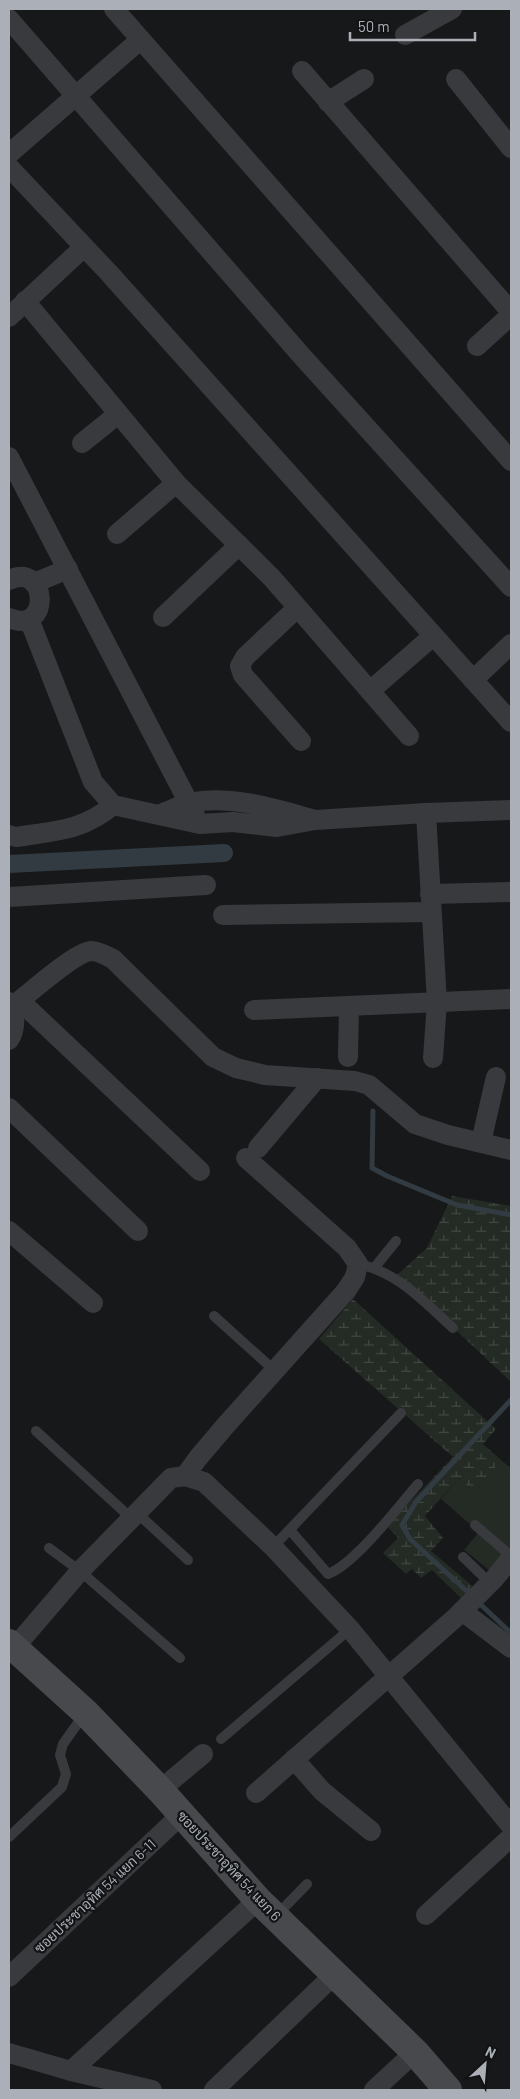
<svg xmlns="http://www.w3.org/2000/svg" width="520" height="2099" font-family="Barlow,Sarabun,sans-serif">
<defs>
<pattern id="wetland-marsh" width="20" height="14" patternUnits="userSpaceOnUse" patternTransform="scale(1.25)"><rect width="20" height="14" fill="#242b24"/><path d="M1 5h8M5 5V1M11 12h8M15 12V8" fill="none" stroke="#414742"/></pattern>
</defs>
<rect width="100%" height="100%" fill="#171819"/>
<path fill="#242b24" d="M501,1460L511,1468V1552L494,1574L464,1550L479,1532L441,1499L459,1478L475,1493Z"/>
<g fill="url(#wetland-marsh)">
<path d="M452,1196L511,1206V1382L397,1275L427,1248Z"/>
<path d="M353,1299L496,1429L483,1444L501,1460L475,1493L459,1478L425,1516L443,1538L431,1551L476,1589L464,1601L432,1570L421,1578L412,1569L406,1574L383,1553L398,1538L387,1526L453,1457L319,1339Z"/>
</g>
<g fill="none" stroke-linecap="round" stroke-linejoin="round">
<g stroke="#323b41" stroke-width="5">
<path d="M373,1111L372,1168L387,1176L457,1205L511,1215"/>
<path d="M472,1596L410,1539L402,1525L416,1502L511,1400"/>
<path d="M478,1602L511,1633"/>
</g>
<path stroke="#323b41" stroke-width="18" d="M9,864L224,853"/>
<g stroke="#393a3e" stroke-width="10">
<path d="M358,1264C398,1272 424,1302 453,1328"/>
<path d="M375,1267L396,1241"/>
<path d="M214,1316L275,1371"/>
<path d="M36,1431L131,1518"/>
<path d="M137,1513L188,1560"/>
<path d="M475,1525L511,1556"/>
<path d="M290,1530L328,1574C355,1564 398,1507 418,1484"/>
<path d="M273,1547L401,1413"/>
<path d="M49,1548L80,1571L180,1658"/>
<path d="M463,1557L490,1583"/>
<path d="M221,1739L350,1629"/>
<path d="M9,1837L62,1787L66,1774L60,1755L63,1744L85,1713"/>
<path d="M276,1916L307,1884"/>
</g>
<g stroke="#393a3e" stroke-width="20">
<path d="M114,9L511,461"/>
<path d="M9,19L300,354L511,587"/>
<path d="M405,35L452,9"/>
<path d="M302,71L511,312"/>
<path d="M456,79L511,148"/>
<path d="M328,102L364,79"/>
<path d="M9,154L140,40"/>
<path d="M9,167L109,273L511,722"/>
<path d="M25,301L176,483L272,578L409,736"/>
<path d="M9,317L84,247"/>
<path d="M477,346L511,315"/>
<path d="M82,443L118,414"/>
<path d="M9,457L195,815"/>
<path d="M117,534L176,483"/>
<path d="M9,580C48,561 52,636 9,618"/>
<path d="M34,583L68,569"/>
<path d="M297,608L245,657L240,666L243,675L301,741"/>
<path d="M163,617L239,545"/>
<path d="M29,619L93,782L113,805L200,824L233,822L277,827L315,820C276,809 230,794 189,803C180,805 170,811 160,814"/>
<path d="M473,680L511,644"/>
<path d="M370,691L433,636"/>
<path d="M426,813L437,1002L433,1058"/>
<path d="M315,820L426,813L511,810"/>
<path d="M9,835L16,837C54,831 83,831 113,805"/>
<path d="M430,894L511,892"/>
<path d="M9,897L206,885"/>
<path d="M223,915L431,912"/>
<path d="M20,1001L200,1171"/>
<path d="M9,1002C16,1013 16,1029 9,1040"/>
<path d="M12,1007C27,995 75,952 91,951C99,951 107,956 113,959L213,1057L236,1068L265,1075L355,1081L369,1085L415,1124L448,1135L511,1150"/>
<path d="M254,1010L511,999"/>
<path d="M348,1057L349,1006"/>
<path d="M9,1108L138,1231"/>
<path d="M481,1142L496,1077"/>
<path d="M258,1148L317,1078"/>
<path d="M9,1231L93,1303"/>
<path d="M185,1476L198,1458L226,1425L346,1291L355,1277L358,1264L347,1248L246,1158"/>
<path d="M462,1611L511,1648"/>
<path d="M15,1647L80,1571L171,1478L185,1476L204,1482L273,1547L350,1629L511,1826"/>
<path d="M294,1759L322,1791L371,1831"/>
<path d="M160,1790L203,1754"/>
<path d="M256,1793L455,1618L494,1579L511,1558"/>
<path d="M426,1915L511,1837"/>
<path d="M9,1977L181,1815"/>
<path d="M9,2053L71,2071L152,2090"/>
<path d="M71,2071L258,1900"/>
<path d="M214,2090L335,1974"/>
<path d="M374,2090L415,2052"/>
</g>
<path stroke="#47494d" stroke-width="28" d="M9,1643L85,1712L160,1790L258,1900L415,2052L448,2090"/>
</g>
<g text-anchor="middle" stroke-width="4.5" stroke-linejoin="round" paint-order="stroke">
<g font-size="14" fill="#abb0b8" stroke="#121314">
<text transform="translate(229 1866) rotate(47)" y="5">ซอยประชาอุทิศ 54 แยก 6</text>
<text transform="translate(95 1896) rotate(-43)" y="5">ซอยประชาอุทิศ 54 แยก 6-11</text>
</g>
</g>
<rect width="520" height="2099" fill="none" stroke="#abb0b8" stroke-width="20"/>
<g transform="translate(485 2064) rotate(26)" stroke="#121314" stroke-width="4" paint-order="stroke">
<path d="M0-4L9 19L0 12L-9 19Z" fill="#abb0b8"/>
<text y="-8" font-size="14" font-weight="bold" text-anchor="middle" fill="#abb0b8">N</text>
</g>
<path d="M350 32v8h125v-8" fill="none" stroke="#abb0b8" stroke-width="2.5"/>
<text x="358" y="32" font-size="15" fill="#abb0b8" stroke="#121314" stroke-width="4" paint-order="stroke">50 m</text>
</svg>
